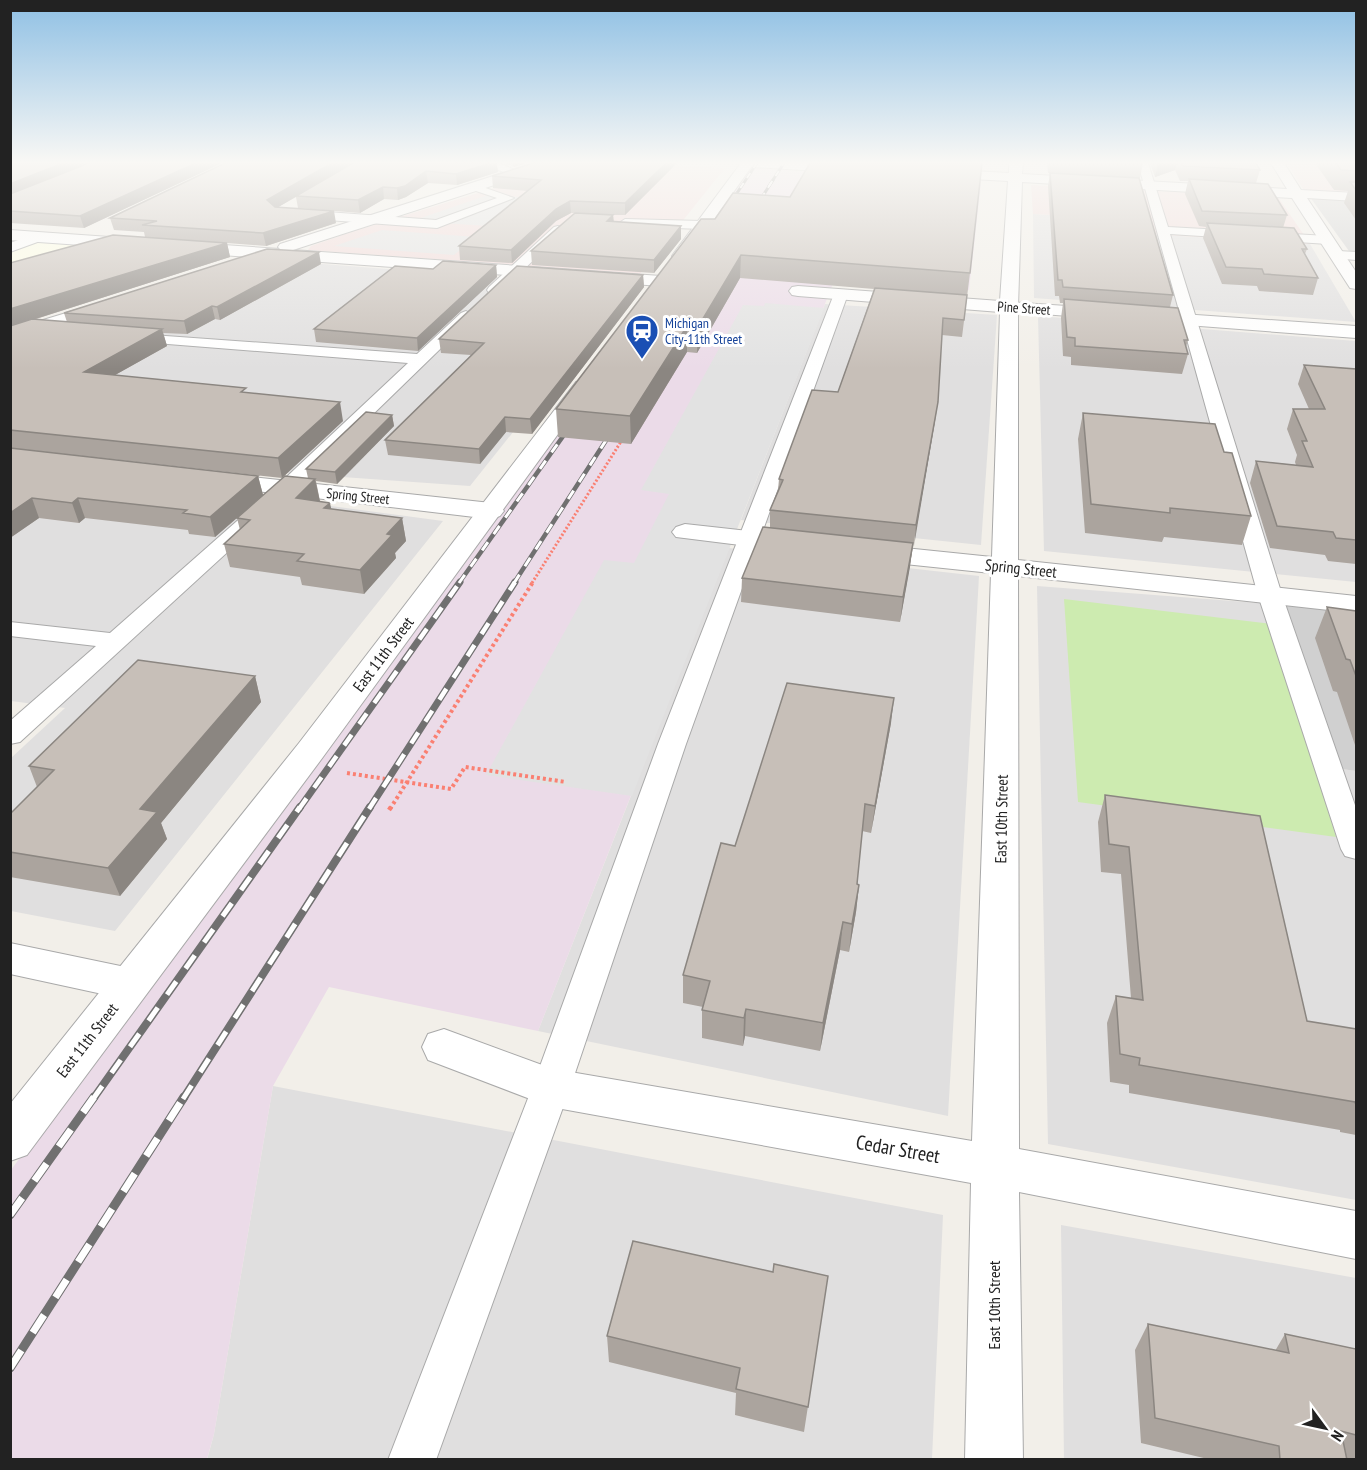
<svg xmlns="http://www.w3.org/2000/svg" width="1367" height="1470" font-family="'PT Sans Narrow',sans-serif">
<rect width="100%" height="100%" fill="#f2efe9"/>
<g fill="#e0dfdf">
<path d="M1033,214L1128,219L1133,233L1310,244L1356,322L1034,298Z"/>
<path d="M297,262L618,287L628,288L470,486L257,471L10,342Z"/>
<path d="M825,304L997,315L981,545L741,520Z"/>
<path d="M1038,316L1356,341V582L1044,551Z"/>
<path d="M11,468L264,497L443,521L115,931L11,911V758L65,708L11,701Z"/>
<path d="M729,548L979,576L948,1116L538,1031Z"/>
<path d="M1037,586L1273,604L1328,767L1356,771V1200L1048,1144Z"/>
<path d="M273,1086L943,1215L932,1459L207,1460L214,1434Z"/>
<path d="M1061,1225L1356,1278V1459H1064Z"/>
</g>
<g fill="#f2dad9">
<path d="M576,163H637L725,168L640,274L308,250L311,246L354,231Z"/>
<path d="M1287,163H1356V194L1305,192Z"/>
<path d="M1031,185L1278,197L1310,244L1133,233L1128,219L1033,214Z"/>
</g>
<path fill="#ebdbe8" d="M750,163H827L820,176L981,185L969,290L834,281L538,1031L329,987L273,1086L214,1434L207,1459L11,1460V1170Z"/>
<path fill="#ffffe5" d="M11,240L91,246L11,270Z"/>
<g fill="#d0d0d0">
<path d="M1310,197L1356,200V252L1349,251Z"/>
<path d="M1273,604L1356,612V771L1328,767Z"/>
</g>
<path fill="#cdebb0" d="M1064,599L1272,624L1336,837L1078,802Z"/>
<g fill="#e2e2e2">
<path d="M488,195L577,201L546,230L412,221Z"/>
<path d="M382,230L476,237L454,255L334,246Z"/>
<path d="M765,303L824,308L632,796L486,775L604,560L634,563L669,494L641,490L743,305L764,306Z"/>
</g>
<g fill="none" stroke-linecap="round" stroke-linejoin="round">
<g stroke="#a9a9a9" stroke-width="2">
<g id="service">
<path d="M451,163H499L521,173L516,176L495,169L456,166Z"/>
<path d="M1138,163H1148L1168,227L1328,236L1334,240L1328,244L1170,234L1282,595L1356,808V859L1345,856L1341,849L1258,595Z"/>
<path d="M474,184L514,198L437,228L300,218L294,214L300,210L436,220L497,198L470,189L468,187Z"/>
<path d="M625,219L702,221L708,225L702,229L621,226L619,223Z"/>
<path d="M558,226L562,227L564,230L562,233L499,293H489L487,290L489,287L554,227Z"/>
<path d="M38,233L44,237L43,240L10,252V243Z"/>
<path d="M1338,251L1356,252V260L1333,258L1331,255L1333,252Z"/>
<path d="M841,290L848,294L686,744L570,1088L436,1460H388L532,1088L658,744L834,294Z"/>
<path d="M466,311L474,316L471,319L293,492L20,742L10,744V721L96,646L10,636V622L110,633L279,484L408,363L130,341L122,336L124,333L417,354L461,313Z"/>
</g>
</g>
<g stroke="#a9a9a9" stroke-width="2">
<g id="minor">
<path d="M534,163H554L553,166L293,250L661,276L667,277L670,281L667,285L661,286L10,240V230L280,249L278,247L280,244Z"/>
<path d="M747,163C765,163 848,160 858,169L851,173L753,167Z"/>
<path d="M1009,163H1023L1022,174L1287,189L1271,163H1284L1301,190L1356,193V201L1307,198L1356,272V289L1350,288L1292,198L1022,182L1018,307V560L1356,596V613L1018,576L1019,1149L1356,1211V1259L1019,1192L1023,1460H965L971,1183L551,1107L428,1060L422,1047L428,1034L444,1029L553,1069L972,1141L991,573L866,560L857,558L853,552L857,546L866,544L992,557L1000,312L798,296L792,295L789,291L792,287L798,286L1000,301L1008,181L936,177L929,173L936,169L1009,173Z"/>
<path d="M109,300L115,301L118,305L115,309L10,342V330Z"/>
<path d="M215,473L491,503L500,506L504,511L500,516L491,519L206,485L203,480L206,475Z"/>
<path d="M685,524L803,537L812,539L816,545L812,551L803,553L676,537L672,532L676,527Z"/>
<path d="M10,943L130,968L145,973L151,984L145,995L130,1000L10,974Z"/>
</g>
</g>
<g stroke="#a9a9a9" stroke-width="2">
<g id="tertiary">
<path d="M741,163H754L686,259H674L672,256L674,253Z"/>
<path d="M1009,302L1356,326V338L1003,311L1000,307L1003,303Z"/>
<path d="M583,380L590,382L593,386L323,757L27,1155L10,1161V1104L299,743L576,382Z"/>
</g>
</g>
<path stroke="#fa8072" stroke-width="3" stroke-dasharray="2 2" stroke-linecap="butt" d="M532,583L622,440"/>
<g stroke="#fa8072" stroke-width="4" stroke-dasharray="3 3" stroke-linecap="butt">
<path d="M347,773L451,789L465,767L566,782"/>
<path d="M390,809L533,582"/>
</g>
<path stroke="#fa8072" stroke-width="4.5" stroke-dasharray="4 4" stroke-linecap="butt" d="M389,810L391,807"/>
<use href="#service" fill="#fff" fill-rule="evenodd"/>
<use href="#minor" fill="#fff" fill-rule="evenodd"/>
<use href="#tertiary" fill="#fff" fill-rule="evenodd"/>
<g stroke="#707070" stroke-width="3">
<g id="rail-far4">
<path d="M769,186L784,163"/>
<path d="M727,208L757,163"/>
<path d="M755,208L773,180"/>
</g>
</g>
<g stroke="#707070" stroke-width="4.5">
<g id="rail-far3">
<path d="M459,583L571,425"/>
<path d="M514,583L614,428"/>
</g>
</g>
<g stroke="#707070" stroke-width="7">
<g id="rail-far2">
<path d="M299,809L460,582"/>
<path d="M369,809L515,582"/>
</g>
</g>
<g stroke="#707070" stroke-width="8">
<g id="rail-far1">
<path d="M93,1099L300,807"/>
<path d="M183,1099L370,807"/>
</g>
</g>
<g stroke="#707070" stroke-width="9">
<g id="rail">
<path d="M10,1215L94,1097"/>
<path d="M10,1368L184,1097"/>
</g>
</g>
<use href="#rail-far4" stroke="#fff" stroke-width="2" stroke-dasharray="6" stroke-linecap="butt"/>
<use href="#rail-far3" stroke="#fff" stroke-width="3" stroke-dasharray="10" stroke-linecap="butt"/>
<use href="#rail-far2" stroke="#fff" stroke-width="4.5" stroke-dasharray="13" stroke-linecap="butt"/>
<use href="#rail-far1" stroke="#fff" stroke-width="5" stroke-dasharray="16" stroke-linecap="butt"/>
<use href="#rail" stroke="#fff" stroke-width="7" stroke-dasharray="21" stroke-linecap="butt"/>
</g>
<g fill="#aba49e">
<path d="M10,163H222L84,228L10,223Z"/>
<path d="M225,163L498,172L457,185L428,183L406,197L398,200L384,199L360,213L298,208L296,197L278,207L336,223L266,246L227,243L230,257L36,319L67,322L64,313L321,264L220,320L215,319L187,334L163,333L167,346L115,375L248,393L343,421L282,478L10,448V263L145,237L144,232L114,230L110,218Z"/>
<path d="M505,163H526L514,167Z"/>
<path d="M677,163L625,215H613L614,222L681,226V239L654,273L532,265L531,251L575,213H571L556,221L512,263L460,260L459,246L528,191L493,188L492,176Z"/>
<path d="M1047,163H1143L1140,178H1139L1173,295L1170,307L1188,340L1186,347L1188,354L1182,374L1071,365V357L1063,356L1061,318L1063,303H1060L1059,296H1055L1048,186L1050,173H1048Z"/>
<path d="M1150,163H1256L1260,170L1256,183L1287,215L1283,228L1307,249L1305,254L1318,278L1313,295L1259,291L1257,286L1222,284L1203,238L1206,227L1199,226L1185,194L1188,181H1180L1175,170L1155,177Z"/>
<path d="M1315,163H1356V220L1344,203L1348,191L1334,190Z"/>
<path d="M701,219L970,273L962,337L942,335L935,421L900,622L741,602L742,578L770,528V510L778,490L779,479L838,392L874,289L740,278L697,353L687,352L631,444L558,437L556,409Z"/>
<path d="M496,265L497,277L418,351L316,342L314,329Z"/>
<path d="M643,275L644,287L532,434L506,432L480,464L388,455L385,440L471,355L441,353L439,339Z"/>
<path d="M1304,365L1356,369V564L1328,561L1325,555L1270,548L1250,483L1256,461L1296,465L1295,462L1297,455L1287,429L1293,409H1309L1298,384Z"/>
<path d="M1083,413L1224,452L1251,516L1242,545L1164,537L1162,542L1085,533L1078,439Z"/>
<path d="M392,415L394,426L337,484L316,481L320,501L331,509L402,518L406,541L395,553L396,558L364,594L302,585L300,577L230,567L224,544L240,530L237,518L215,537L189,534L188,530L85,518L79,523L39,518L10,538V448L258,476L263,495L308,478L306,469Z"/>
<path d="M1327,607L1356,611V748L1337,692L1333,691L1315,638Z"/>
<path d="M255,676L261,702L161,823L167,839L120,896L10,877V814L37,787L29,766Z"/>
<path d="M891,723L871,833L862,831L857,884L859,885L856,912L849,952L840,950L820,1051L745,1036L743,1046L702,1038V1010L703,1007L683,1003V975L735,846Z"/>
<path d="M1105,795L1307,1021L1356,1029V1137V1135L1340,1132V1130L1129,1093V1085L1110,1082L1107,1023L1116,996L1131,998L1121,874L1101,872L1098,822Z"/>
<path d="M773,1272L828,1276L804,1432L735,1415L736,1393L609,1362L607,1336Z"/>
<path d="M1148,1324L1275,1351L1285,1334L1356,1349V1460H1212L1141,1443L1135,1350Z"/>
</g>
<g fill="#8b8681">
<path d="M63,163H93L10,197V184Z"/>
<path d="M196,163H222L84,228L80,216Z"/>
<path d="M332,163H353L270,212L267,200Z"/>
<path d="M490,163H497L498,172L457,185L456,174Z"/>
<path d="M513,163H526L514,167Z"/>
<path d="M666,163H677L625,215V203Z"/>
<path d="M1158,163H1177L1175,170L1155,177Z"/>
<path d="M426,171L428,183L406,197L398,200L397,188Z"/>
<path d="M383,187L384,199L360,213L358,200Z"/>
<path d="M570,201L571,213L556,221L512,263L511,250L556,209Z"/>
<path d="M334,211L336,223L266,246L263,233Z"/>
<path d="M613,215L614,227L607,221Z"/>
<path d="M681,226V239L654,273V260Z"/>
<path d="M227,243L230,257L10,327V309Z"/>
<path d="M319,252L321,264L220,320L217,307Z"/>
<path d="M741,255L740,278L697,353L698,327Z"/>
<path d="M496,265L497,277L418,351L417,338Z"/>
<path d="M643,275L644,287L532,434L530,419Z"/>
<path d="M212,306L215,319L187,334L184,321Z"/>
<path d="M687,326V352L631,444L630,416Z"/>
<path d="M162,329L167,346L90,389L84,372Z"/>
<path d="M340,402L343,421L282,478L278,458Z"/>
<path d="M938,402L935,421L914,546L916,525Z"/>
<path d="M392,415L394,426L337,484L335,472Z"/>
<path d="M505,417L506,432L480,464L479,449Z"/>
<path d="M258,476L263,495L215,537L210,517Z"/>
<path d="M315,479L320,502L296,498Z"/>
<path d="M32,498L39,518L10,538V513Z"/>
<path d="M78,498L85,518L79,523L72,503Z"/>
<path d="M330,503L335,526L324,508Z"/>
<path d="M402,518L406,541L395,553L396,558L364,594L360,570L387,534Z"/>
<path d="M913,543L910,567L900,622L903,597Z"/>
<path d="M255,676L261,702L161,823L167,839L120,896L108,868L140,809Z"/>
<path d="M894,698L891,723L871,833L875,806Z"/>
<path d="M859,885L856,912L849,952L852,924Z"/>
<path d="M843,922L840,950L820,1051L823,1023Z"/>
<path d="M746,1009L745,1036L743,1046L744,1018Z"/>
</g>
<g fill="#c7bfb8" stroke="#8b8681" stroke-width="1.5">
<path d="M10,163H63L10,184Z"/>
<path d="M89,163H196L80,216L10,211V194Z"/>
<path d="M225,163H332L267,200L275,207L334,211L263,233L142,225L157,221L110,218Z"/>
<path d="M353,163H490L456,174L426,171L405,186L397,188L383,187L358,200L296,196Z"/>
<path d="M534,163H666L625,203L570,201L556,209L511,250L459,246L541,180L492,176Z"/>
<path d="M810,163H982L970,273L741,255L698,327L687,326L630,416L556,409L701,219H715L733,193L790,197Z"/>
<path d="M1182,163H1256L1260,170L1183,166Z"/>
<path d="M1336,163H1356V171L1341,170Z"/>
<path d="M1050,173L1139,178L1173,295L1063,287L1062,280H1058Z"/>
<path d="M1189,179L1268,184L1287,215L1202,211Z"/>
<path d="M1350,182H1356V190Z"/>
<path d="M575,213L613,215L607,221L681,226L654,260L531,251Z"/>
<path d="M1207,223L1294,228L1307,249H1302L1318,278L1264,274L1262,269L1226,267Z"/>
<path d="M113,235L227,243L10,309V263Z"/>
<path d="M267,249L319,252L217,307L212,306L184,321L64,313Z"/>
<path d="M443,261L496,265L417,338L314,329L395,266L433,269Z"/>
<path d="M517,266L643,275L530,419L505,417L479,449L385,440L484,343L439,339Z"/>
<path d="M875,288L967,295L964,320L943,318L938,402L916,525L770,510L783,480L779,479L812,390L838,392Z"/>
<path d="M1064,299L1178,308L1188,340H1184L1188,354L1075,346V338L1067,337Z"/>
<path d="M32,319L162,329L84,372L246,388L241,392L340,402L278,458L10,430V326Z"/>
<path d="M1304,365L1356,369V540L1336,538L1333,532L1277,526L1256,461L1313,467L1302,441H1307L1293,409H1325Z"/>
<path d="M366,412L392,415L335,472L306,469Z"/>
<path d="M1083,413L1215,424L1224,452L1232,453L1251,516L1170,508V513L1091,504Z"/>
<path d="M10,448L258,476L210,517L183,513L187,510L78,498L72,503L32,498L10,513Z"/>
<path d="M285,476L315,479L296,498L330,503L324,508L402,518L387,534L392,535L360,570L297,561L304,554L224,544L250,520L237,518Z"/>
<path d="M763,527L913,543L903,597L742,578Z"/>
<path d="M1327,607L1356,611V676L1350,660L1346,659Z"/>
<path d="M138,660L255,676L140,809L157,812L108,868L10,852V814L54,770L29,766Z"/>
<path d="M787,683L894,698L875,806L865,804L857,884L859,885L852,924L843,922L823,1023L746,1009L744,1018L702,1010L710,981L683,975L721,843L735,846Z"/>
<path d="M1105,795L1260,816L1307,1021L1356,1029V1105L1355,1102L1139,1065L1140,1058L1120,1054L1116,996L1143,1000L1129,847L1109,844Z"/>
<path d="M633,1241L773,1272L774,1264L828,1276L808,1407L736,1389L740,1368L607,1336Z"/>
<path d="M1148,1324L1289,1353L1285,1334L1356,1349V1435L1341,1431L1347,1460H1280L1279,1446L1155,1418Z"/>
</g>
<linearGradient id="sky" x2="0" y2="1"><stop stop-color="#8fc0e4"/><stop offset="0.44" stop-color="#f9f8f5"/><stop offset="1" stop-color="#f9f8f5" stop-opacity="0"/></linearGradient>
<rect width="1367" height="369" fill="url(#sky)"/>
<defs>
<g id="station-pin" transform="scale(1.725)"><path d="M0 17L-7.5 6A9.5 9.5 0 1 1 7.5 6Z" fill="#1a4fb4" stroke="#fff"/><path d="M-3-6H3Q5-6 5-4V2Q5 4 3 4L4.5 6H3L1.5 4h-3L-3 6H-4.5L-3 4Q-5 4-5 2V-4Q-5-6-3-6ZM-3.5-4v3h7v-3ZM-3.5 1v1.5H-2V1ZM2 1v1.5H3.5V1Z" fill="#fff"/></g>
</defs>
<g fill-rule="evenodd">
<use href="#station-pin" x="642" y="331"/>
</g>
<g text-anchor="middle" stroke-width="6" stroke-linejoin="round" paint-order="stroke">
<g font-size="14" fill="#222" stroke="#fff">
<text transform="translate(1024 308) rotate(4)" y="5">Pine Street</text>
<text transform="translate(358 496) rotate(6)" y="5">Spring Street</text>
</g>
<g font-size="14" fill="#164399" stroke="#fff" text-anchor="start">
<text x="665" y="328">Michigan<tspan x="665" dy="16">City-11th Street</tspan></text>
</g>
<g font-size="16" fill="#222" stroke="#fff">
<text transform="translate(1021 568) rotate(6)" y="6">Spring Street</text>
<text transform="translate(383 654) rotate(-53)" y="6">East 11th Street</text>
<text transform="translate(1001 819) rotate(-89)" y="6">East 10th Street</text>
<text transform="translate(87 1040) rotate(-52)" y="6">East 11th Street</text>
<text transform="translate(994 1305) rotate(-90)" y="6">East 10th Street</text>
</g>
<g font-size="20" fill="#222" stroke="#fff">
<text transform="translate(898 1149) rotate(10)" y="7">Cedar Street</text>
</g>
</g>
<rect width="1367" height="1470" fill="none" stroke="#222222" stroke-width="24"/>
<g transform="translate(1325 1428) rotate(123)" stroke="#ffffff" stroke-width="4.5" paint-order="stroke">
<path d="M0-4.5L10 22L0 15L-10 22Z" fill="#222222"/>
<text y="-9" font-size="16" font-weight="bold" text-anchor="middle" fill="#222222">N</text>
</g>
</svg>
